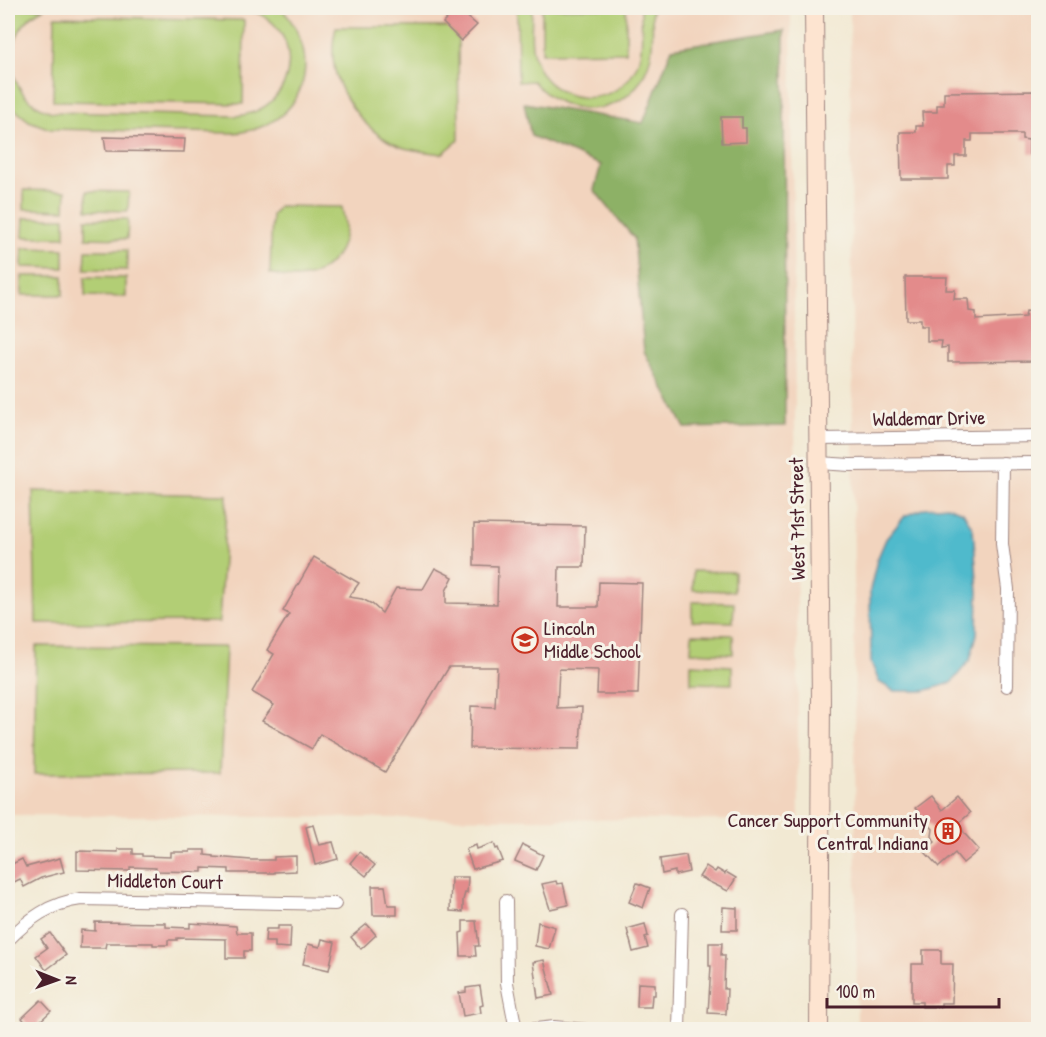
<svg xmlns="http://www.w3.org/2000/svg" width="1046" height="1037" font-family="'Patrick Hand',sans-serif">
<rect width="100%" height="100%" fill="#f7f3e8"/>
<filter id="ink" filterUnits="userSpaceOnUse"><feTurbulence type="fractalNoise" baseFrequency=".0167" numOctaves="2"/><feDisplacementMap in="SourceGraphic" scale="12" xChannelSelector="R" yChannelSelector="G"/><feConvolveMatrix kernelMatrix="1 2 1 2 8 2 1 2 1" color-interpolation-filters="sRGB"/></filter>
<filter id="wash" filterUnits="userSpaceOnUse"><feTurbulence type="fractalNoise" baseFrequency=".008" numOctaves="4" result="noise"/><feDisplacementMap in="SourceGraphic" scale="24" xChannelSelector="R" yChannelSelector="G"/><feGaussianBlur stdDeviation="1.35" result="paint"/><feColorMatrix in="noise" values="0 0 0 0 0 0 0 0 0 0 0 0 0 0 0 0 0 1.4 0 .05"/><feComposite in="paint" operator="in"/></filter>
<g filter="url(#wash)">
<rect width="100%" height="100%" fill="#f2e9d3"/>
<g fill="#f2d4be">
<path d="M8,8H791L799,821L8,815Z"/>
<path d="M850,8H1038V1029H857Z"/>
</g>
<g fill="#b2ce75" stroke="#7e7650" stroke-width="1.5">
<path d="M13,8H44C0,30 0,97 52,112L234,116C304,112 308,15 238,8H305L282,9C327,60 303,129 232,133L50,129L29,121L8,104V14Z"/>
<path d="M517,8H532C532,25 529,46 536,62C551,105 612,110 634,71C645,52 641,28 641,8H652C652,27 655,49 647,68C627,119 566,121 533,81L518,82Z"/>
<path d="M542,8H626V52L542,53Z"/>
<path d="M55,16L244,20L243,104L53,101Z"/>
<path d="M336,27H448L458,39L459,140L442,154C429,152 414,151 401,147C363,132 330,87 333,46C333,40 335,33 336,27Z"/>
<path d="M24,190L66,191L65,210L24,209Z"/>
<path d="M87,191L129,192L128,211L87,210Z"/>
<path d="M279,206L342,207C343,215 346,223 345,231C342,258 321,278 294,278C286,278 278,275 270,273L272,215Z"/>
<path d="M24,218H65V237H23Z"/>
<path d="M86,219H128L127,239L86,238Z"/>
<path d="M23,248L64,249V268L22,267Z"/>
<path d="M86,250H127V270L85,269Z"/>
<rect x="22" y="276" width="41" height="19"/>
<path d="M85,277L126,278V297L85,296Z"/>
<path d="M33,491L227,495L219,622L36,623Z"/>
<path d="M693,571L734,572V591L693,590Z"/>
<path d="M692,602L734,603L733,622L692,621Z"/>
<path d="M692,634L733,635V654L691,652Z"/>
<path d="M36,646L226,647L220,773L34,774Z"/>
<path d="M691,664L732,666V684L691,683Z"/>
</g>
<path fill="#8db166" stroke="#6c6848" stroke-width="1.5" d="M784,30L785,426L685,428L644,351L634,238L594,190L601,165L531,136L524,103L643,123L672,48Z"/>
<path fill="#50bacc" stroke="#4d6c7c" stroke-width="1.5" d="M947,506L963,512L973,529L978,592L977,634L970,660L951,683L924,691H894L879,682L871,662L870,590L877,560L886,539L905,516L925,508Z"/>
<g id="blocks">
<g fill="#e38b8b">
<path d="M457,8L477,25L461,41L443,23Z"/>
<path d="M1038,91V154H1029V140L1022,139V134H972V141H966V156H955V166H948V179H901L900,132H916V126H923L922,112H937V105H944V92Z"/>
<path d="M721,117H742V128H746V142L722,143Z"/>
<path d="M104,137L185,139L184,152L106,151Z"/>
<path d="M905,277H947L946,290H955L954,299H968L969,311L976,312V320L1025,317L1026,311L1038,312V361L948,362V347L941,348L942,341H927V326H920V320H906Z"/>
<path d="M474,524L585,526L584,567H559L558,607H598L599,582L642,583L638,694H597L598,670L559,669L557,708L582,707L580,749L470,748L471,706L495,707L497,667H449L385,772L320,734L312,749L262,721L274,705L252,692L274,654L267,650L289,614L283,611L314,557L359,583L349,597L362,599L372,604L382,613L396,588L423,589L435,568L453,577L446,591V603L497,604L498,566L474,565Z"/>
<path d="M931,796L942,810L957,797L970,813L960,822L964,833L979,850L963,863L955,853L939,867L924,851L935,842L932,836L933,829L915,808Z"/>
<path d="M313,825L319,845L333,842L338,859L315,865L306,827Z"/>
<path d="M494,843L496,849L498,848L503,861L473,869L466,849L476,845L477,849Z"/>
<path d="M523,845L543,855L536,870L515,861Z"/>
<path d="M118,849H133V854H142V856L171,857V852H190V850H205V855L214,856V857L251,860H274V857L296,856V871L274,872V873H229V869L202,868V872L156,871V868L130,867V871L77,870V851L118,852Z"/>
<path d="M359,852L375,865L366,876L350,863Z"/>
<path d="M686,855L689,872L675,875V871L662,874L660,859Z"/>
<path d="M60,858L64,872L41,878L24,887L20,879L8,885V866L22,859L26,867Z"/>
<path d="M706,866L715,872L717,869L725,874L726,872L736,878L728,891L699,877Z"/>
<path d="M451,877H468L467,893H465L463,900V912L450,911Z"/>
<path d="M556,881L557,884L563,883L568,905L550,909L542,884Z"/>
<path d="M637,883L650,888L643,908L629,902Z"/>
<path d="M372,886H385L388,905H397V915H373Z"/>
<path d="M723,907L737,908V930H722Z"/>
<path d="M463,921H476L479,946H475L476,956H461L460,933L463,932Z"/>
<path d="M95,922L166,923V927L190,928V923L236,926L237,933H251V951H244V958H226V939L177,938V940H168V945H153V943H106L105,948H80L81,930L95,931Z"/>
<path d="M538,922L555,927L549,949L535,946Z"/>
<path d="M367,924L376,935L361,949L351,937Z"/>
<path d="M645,924L648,936L645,937L648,948L633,952L627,929Z"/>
<path d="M278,926H291L290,948L275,947V942H265L266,929H278Z"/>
<path d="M50,933L66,955L46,970L36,956L47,948L41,939Z"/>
<path d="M322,939L335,942L329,970L303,964L308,944L320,947Z"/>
<path d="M709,943H722L721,955H725L724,989H727L726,1014L708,1013L711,966H709Z"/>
<path d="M923,950H941V964H953L952,1003H941V1007H922V1002H912V964H923Z"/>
<path d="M544,960L553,995L538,998L533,962Z"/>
<path d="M638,983L655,984V995H652L651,1007H637Z"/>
<path d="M480,986L483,1005L480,1006L481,1013L463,1016L459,993L466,992V988Z"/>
<path d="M41,1000L51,1011L38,1023L43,1029H21L27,1024L22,1018Z"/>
</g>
</g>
</g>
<g filter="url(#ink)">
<use href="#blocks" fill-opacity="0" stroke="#9e847f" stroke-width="1.5"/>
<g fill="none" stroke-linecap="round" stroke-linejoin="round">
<g stroke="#9e847f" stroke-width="14">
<g id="minor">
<path d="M819,439L1038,436"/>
<path d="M819,463L850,465L1038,463"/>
<path d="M1003,463L1002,544L1008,589L1007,686"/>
<path d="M506,901L507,983L516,1030"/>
<path d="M8,940C29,919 50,903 81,899L335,904"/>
<path d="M527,1030L554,1027L587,1030"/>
<path d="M679,1030L682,914"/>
</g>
</g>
<g stroke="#9e847f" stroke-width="20">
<path id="secondary" d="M814,8L821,700L819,1030"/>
</g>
<use href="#minor" stroke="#fff" stroke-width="12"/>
<use href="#secondary" stroke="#fde4d0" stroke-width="18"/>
</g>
</g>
<defs>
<g id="school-ring" transform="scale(1.35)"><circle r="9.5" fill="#f7f3e8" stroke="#c8321e" stroke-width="1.5"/><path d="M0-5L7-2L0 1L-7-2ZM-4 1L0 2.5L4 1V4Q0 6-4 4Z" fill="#c8321e"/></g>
<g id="building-ring" transform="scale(1.35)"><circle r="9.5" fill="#f7f3e8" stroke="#c8321e" stroke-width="1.5"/><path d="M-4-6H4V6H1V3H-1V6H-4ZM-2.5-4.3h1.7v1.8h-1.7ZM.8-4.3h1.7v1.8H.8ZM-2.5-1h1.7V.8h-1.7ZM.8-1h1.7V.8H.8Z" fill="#c8321e"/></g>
</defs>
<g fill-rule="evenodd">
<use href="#school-ring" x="525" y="640"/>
<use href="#building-ring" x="948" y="831"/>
</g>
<g text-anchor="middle" stroke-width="6" stroke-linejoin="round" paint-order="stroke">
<g font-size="20" fill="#4a1f2b" stroke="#f7f3e8">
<text transform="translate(929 418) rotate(-1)" y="7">Waldemar Drive</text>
<text transform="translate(797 519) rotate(-91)" y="7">West 71st Street</text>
<text transform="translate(165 881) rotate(1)" y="7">Middleton Court</text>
</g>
<g font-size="20" fill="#4a1f2b" stroke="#f7f3e8" text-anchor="start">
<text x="544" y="635">Lincoln<tspan x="544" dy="23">Middle School</tspan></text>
<text x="928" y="827" text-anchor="end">Cancer Support Community<tspan x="928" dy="23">Central Indiana</tspan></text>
</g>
</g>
<rect width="1046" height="1037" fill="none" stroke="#f7f3e8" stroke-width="30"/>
<g transform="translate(57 980) rotate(91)" stroke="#f7f3e8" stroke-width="4.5" paint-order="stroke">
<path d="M0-4.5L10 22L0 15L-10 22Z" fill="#4a1f2b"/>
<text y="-9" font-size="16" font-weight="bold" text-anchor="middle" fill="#4a1f2b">N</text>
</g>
<path d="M827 998v9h172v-9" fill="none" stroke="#4a1f2b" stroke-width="3"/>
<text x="836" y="998" font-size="18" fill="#4a1f2b" stroke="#f7f3e8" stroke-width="4.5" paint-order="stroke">100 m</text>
</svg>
